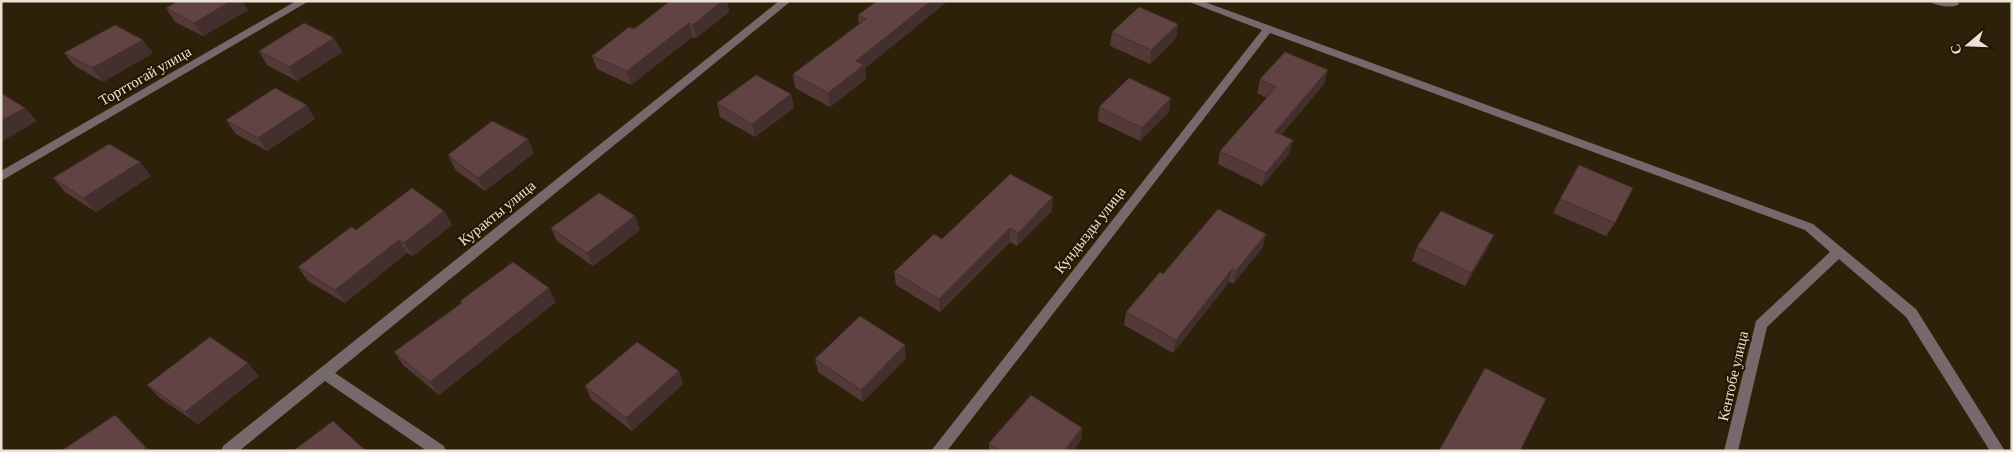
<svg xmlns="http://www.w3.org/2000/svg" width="2013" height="452" font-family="'Crimson Pro',serif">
<rect width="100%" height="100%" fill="#2d210a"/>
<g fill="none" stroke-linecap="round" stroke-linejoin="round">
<g fill="#76696c" fill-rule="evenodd">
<path d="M296,1H309L1,181V171Z"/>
<path d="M779,1H791L335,373L444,446L446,451H427L325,381L239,451H221L223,446Z"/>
<path d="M1187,1H1202L1813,224L1916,309L2005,451H1990L1906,317L1839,259L1767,327L1738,451H1724L1756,321L1830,252L1805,230L1270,33L947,451H931L1262,30Z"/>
<path d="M1929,1H1958L1959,4C1953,9 1936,6 1929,1Z"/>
</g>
</g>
<g fill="#533a39">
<path d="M670,1H727L729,12L696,38L692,37L631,85L597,69L592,56L634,29Z"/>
<path d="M877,1H948L865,68L866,79L830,107L795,88L793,74L859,25L858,15Z"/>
<path d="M166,8L248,10L203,36L175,22Z"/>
<path d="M1178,24L1176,38L1150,64L1110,46L1112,32Z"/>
<path d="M334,38L342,52L297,81L267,65L259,51Z"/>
<path d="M64,53H153L103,82L75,66Z"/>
<path d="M1260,79L1324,84L1281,135L1289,154L1262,186L1218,164L1220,151L1267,98L1257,93Z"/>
<path d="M791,94L794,108L755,137L720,117L717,103Z"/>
<path d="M1099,107L1169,112L1140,141L1098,121Z"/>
<path d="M315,119L267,151L236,134L226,120Z"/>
<path d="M534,153L485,191L458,172L455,169L448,155Z"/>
<path d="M140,162L151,176L96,212L65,192L53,178Z"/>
<path d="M1560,199L1615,223L1606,236L1553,213Z"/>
<path d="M444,211L452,225L413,256L407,253L345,303L308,281L298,267L356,230Z"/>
<path d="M1052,211L1017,246L1010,242L940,312L896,285L894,272L942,239Z"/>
<path d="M635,216L640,230L593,266L557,241L551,228Z"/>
<path d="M1263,247L1233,284L1229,282L1173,353L1124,325L1126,312Z"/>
<path d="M1417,247L1487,249L1465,286L1412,261Z"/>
<path d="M460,301L556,302L439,395L403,365L394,352L461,303Z"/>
<path d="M906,358L863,402L818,372L815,359Z"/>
<path d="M679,371L683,384L632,431L591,399L585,386Z"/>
<path d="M259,376L198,424L160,398L147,385Z"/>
<path d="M1082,428L1081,440L1073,451H989V443Z"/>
</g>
<g fill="#432f2e">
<path d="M231,1H242L248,10L203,36L194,23Z"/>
<path d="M722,1H727L729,12L696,38L693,25Z"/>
<path d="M931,1H948L865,68L866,79L830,107L828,93L856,61Z"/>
<path d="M689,23L692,37L631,85L627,71Z"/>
<path d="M1178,24L1176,38L1150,64L1151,50Z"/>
<path d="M334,38L342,52L297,81L289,67Z"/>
<path d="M143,40L153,53L103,82L92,68Z"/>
<path d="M1328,70L1324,84L1271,146L1275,132Z"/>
<path d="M791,94L794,108L755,137L752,124Z"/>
<path d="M1171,98L1169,112L1140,141L1142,128Z"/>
<path d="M307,105L315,119L267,151L258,138Z"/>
<path d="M25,108L37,121L1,142V121Z"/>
<path d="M528,139L534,153L485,191L478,178Z"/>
<path d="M1293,140L1289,154L1262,186L1266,173Z"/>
<path d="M140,162L151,176L96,212L83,198Z"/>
<path d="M1053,197L1052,211L1017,246L1018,233Z"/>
<path d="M444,211L452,225L413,256L404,243Z"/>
<path d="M635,216L640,230L593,266L587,253Z"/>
<path d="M1010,228V242L940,312L939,299Z"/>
<path d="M1266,234L1263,247L1233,284L1236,271Z"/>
<path d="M1494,235L1487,249L1465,286L1471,273Z"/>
<path d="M399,240L407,253L345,303L335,290Z"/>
<path d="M1232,269L1229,282L1173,353L1176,340Z"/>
<path d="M549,288L556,302L439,395L430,382Z"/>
<path d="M905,345L906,358L863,402L861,390Z"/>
<path d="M248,363L259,376L198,424L185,412Z"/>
<path d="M679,371L683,384L632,431L626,418Z"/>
<path d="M115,415L128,428L150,451H142Z"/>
<path d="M1082,428L1081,440L1073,451H1064Z"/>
</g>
<g fill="#604342" stroke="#432f2e">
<path d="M178,1H231L194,23L166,8Z"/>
<path d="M670,1H722L693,25L689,23L627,71L592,56L629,27L634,29Z"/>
<path d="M877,1H931L856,61L864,65L828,93L793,74L866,19L858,15Z"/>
<path d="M1139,7L1178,24L1151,50L1112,32Z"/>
<path d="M304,23L334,38L289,67L259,51Z"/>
<path d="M115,25L143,40L92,68L64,53Z"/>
<path d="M1285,52L1328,70L1275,132L1293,140L1266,173L1220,151L1276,87L1260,79Z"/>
<path d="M756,75L791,94L752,124L717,103Z"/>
<path d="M1129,78L1171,98L1142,128L1099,107Z"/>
<path d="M275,88L307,105L258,138L226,120Z"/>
<path d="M1,93L25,108L1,121Z"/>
<path d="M492,121L528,139L478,178L451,158L452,157L448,155Z"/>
<path d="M109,144L140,162L83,198L53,178Z"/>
<path d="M1579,165L1633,188L1615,223L1560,199Z"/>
<path d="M1010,174L1053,197L1018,233L1010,228L939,299L894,272L934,234L942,239Z"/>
<path d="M412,188L444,211L404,243L399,240L335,290L298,267L351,227L356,230Z"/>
<path d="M599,193L635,216L587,253L551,228Z"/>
<path d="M1218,209L1266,234L1236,271L1232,269L1176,340L1126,312L1160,272L1163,274Z"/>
<path d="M1441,211L1494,235L1471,273L1417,247Z"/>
<path d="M513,262L549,288L430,382L394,352L462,303L460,301Z"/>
<path d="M860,316L905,345L861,390L815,359Z"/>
<path d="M210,337L248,363L185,412L147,385Z"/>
<path d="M637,342L679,371L626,418L585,386Z"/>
<path d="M1485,368L1546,399L1520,451H1439Z"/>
<path d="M1031,395L1082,428L1064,451H1000L989,443Z"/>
<path d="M115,415L146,448L142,451H61Z"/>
<path d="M333,421L366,451H293Z"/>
</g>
<g text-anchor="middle" stroke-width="4.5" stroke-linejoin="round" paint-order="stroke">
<g font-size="15" fill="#eae2d4" stroke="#241802">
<text transform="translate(145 76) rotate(-30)" y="5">Торттогай улица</text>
<text transform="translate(497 213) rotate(-39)" y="5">Куракты улица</text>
<text transform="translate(1090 230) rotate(-52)" y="5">Кундызды улица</text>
<text transform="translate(1733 376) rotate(-77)" y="5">Кентобе улица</text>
</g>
</g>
<rect width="2013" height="452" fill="none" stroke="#eae2d4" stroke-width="5"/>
<g transform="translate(1968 45) rotate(251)" stroke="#241802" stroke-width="4" paint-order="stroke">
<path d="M0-4L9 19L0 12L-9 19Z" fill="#eae2d4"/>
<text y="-8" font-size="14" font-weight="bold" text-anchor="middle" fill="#eae2d4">С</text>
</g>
</svg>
